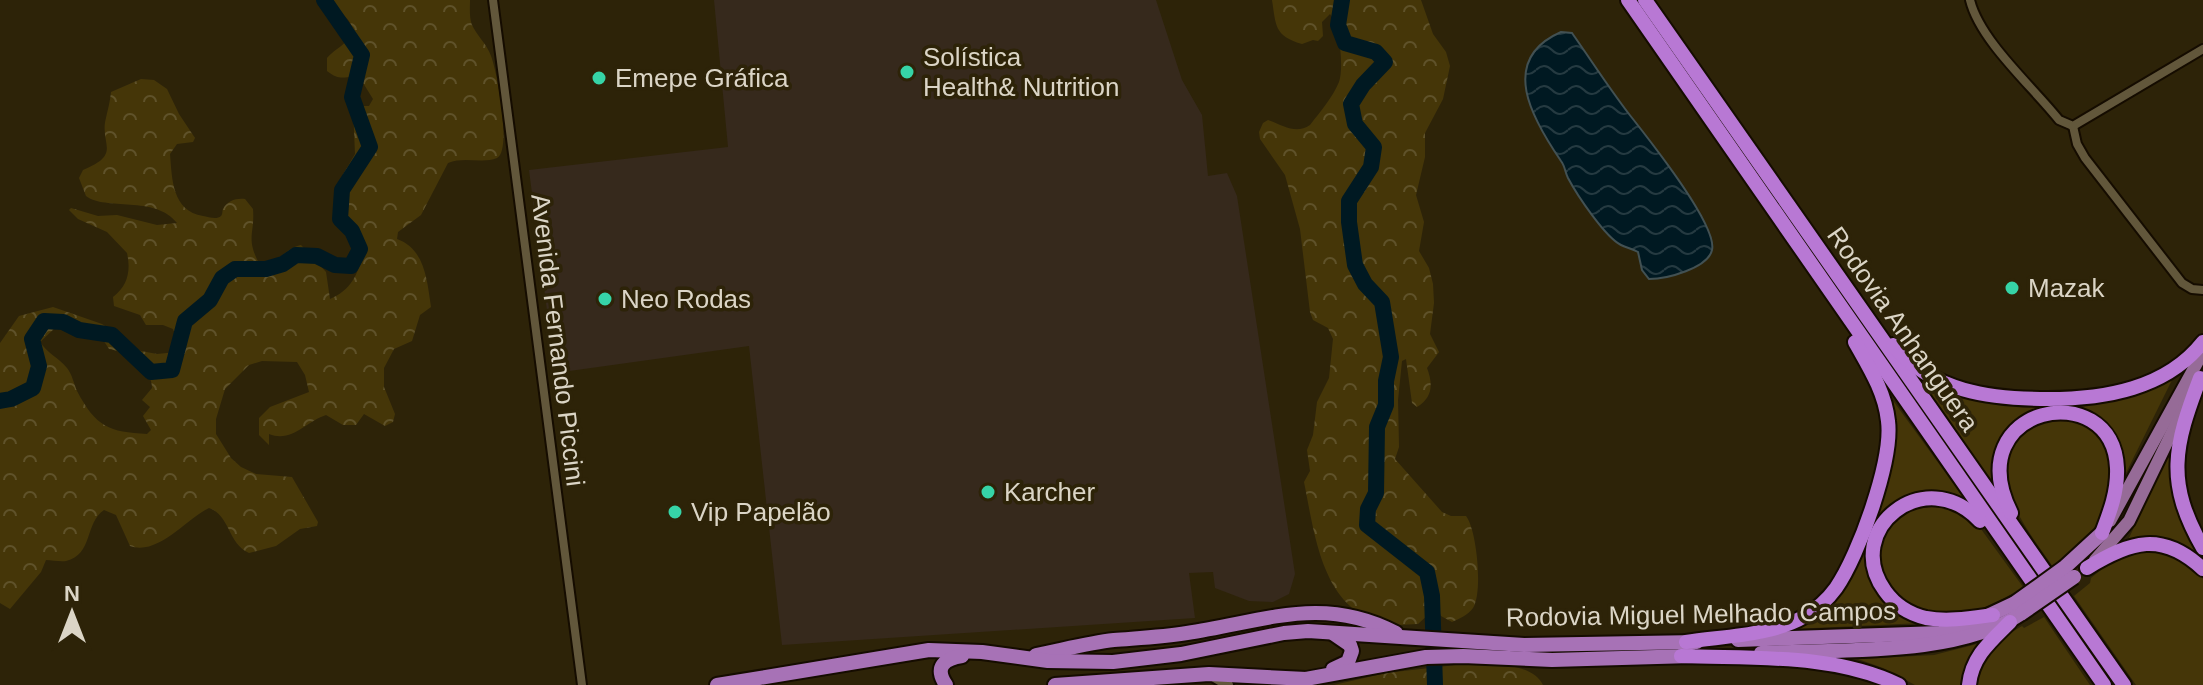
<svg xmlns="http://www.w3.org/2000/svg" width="2203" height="685" font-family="Helvetica,sans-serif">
<defs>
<pattern id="forest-crowns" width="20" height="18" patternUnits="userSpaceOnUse" patternTransform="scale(2)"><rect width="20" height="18" fill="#453608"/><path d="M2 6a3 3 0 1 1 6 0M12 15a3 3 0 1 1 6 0" fill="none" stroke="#5f522a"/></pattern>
<pattern id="water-waves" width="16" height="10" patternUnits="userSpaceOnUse" patternTransform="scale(2)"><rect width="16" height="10" fill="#001922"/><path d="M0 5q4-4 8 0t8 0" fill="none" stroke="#253a41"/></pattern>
</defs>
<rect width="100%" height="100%" fill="#2d2308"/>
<path fill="#36291c" d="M714,0H1156L1182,80L1202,115L1208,176L1227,173L1237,196L1295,574L1289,594L1273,602L1249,601L1215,588L1213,572L1189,573L1195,618L782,645L749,346L555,373L529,170L728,147Z"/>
<g fill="#453608">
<path d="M1914,374C1938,384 1964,398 1990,402C2048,412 2117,388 2174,376L2123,479V463L2115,441L2071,407L2046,406L2021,417L2012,426L1995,485Z"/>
<path d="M1894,402L1966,501C1945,492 1912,483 1894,504C1886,513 1874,550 1869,563L1922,623L1793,629L1856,562Z"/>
<path d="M2064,418C2071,421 2081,422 2087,426C2105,438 2112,455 2110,475C2108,517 2089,545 2053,567C2029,532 1989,485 2015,441C2026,423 2043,420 2064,418Z"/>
<path d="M2172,457L2197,548L2203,557V566L2150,538H2129L2166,459Z"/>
<path d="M1942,503L1972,520L1981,529L2023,587C1991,608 1955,623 1917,610C1877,597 1868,539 1899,513C1908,505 1930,505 1942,503Z"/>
<path d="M2164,548L2197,571L2203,579V685H2136L2074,596L2090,583L2091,578L2123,552Z"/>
<path d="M2044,617L2090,685H1974C1983,653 1994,643 2022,626L2024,628Z"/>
<path d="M1981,643L1966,685H1915L1883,668L1858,659L1934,655Z"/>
</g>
<g fill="url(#forest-crowns)" fill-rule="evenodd">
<path d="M323,0H470C470,7 469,18 472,25C477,36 487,44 491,56C497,71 512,151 497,158C482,164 464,156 448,163L421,215L398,232L397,239C425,249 427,280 431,307L420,315L412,341L394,349L384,368V387L395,414L393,422L385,426L364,414L356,425H343L326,415C305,422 292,443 269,434V445L259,435V418L270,407L309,392L305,375L297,362L262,361L249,365L225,389L216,419V434L231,458L241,467L256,474L292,477L318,522L317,526L300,529L276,546L249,553C228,544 230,515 209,508C186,519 158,556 130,546L116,515L104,510C85,522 93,555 66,561C61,562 52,560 46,560L41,572L10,609L0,603V343L19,316L53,307L102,324L118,334L124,343L141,351L157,354L177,352L180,342L173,329L163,325H146L140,315L114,306L113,297C128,286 131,270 127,253L107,232L78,219L69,210L71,208L98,216L117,215L157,225L177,223C156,195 105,211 86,196L79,178L83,170C123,154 99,144 106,118C108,109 110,102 111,92L141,79L154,80L167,89L179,114L195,138L193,142L177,144L170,154C172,179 172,211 203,216C208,217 217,220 221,216C223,214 222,211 223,209C227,201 236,198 245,199L253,209C255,235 245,238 260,265C276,266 285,248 301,245L326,272L330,299C351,290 360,273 362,251L339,218L336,208L335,196L341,178L355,154L353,106H369L373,99L360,78C346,74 342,83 327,71V58C333,51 341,47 348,40C364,24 334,8 323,0ZM65,324C86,333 95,324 109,349C128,352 152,368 152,388L142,400L150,407L143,416L151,430L147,434C109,432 96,427 77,391C74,384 72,374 67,368C59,358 47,353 40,342L55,328Z"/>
<path d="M1272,0H1421L1433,34L1446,52L1450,66L1443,99L1425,133V157L1416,195L1424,222L1419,251L1429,268L1433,284L1434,303L1430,334L1439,352L1427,368C1433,384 1433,397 1417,407L1412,403L1406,359L1402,361L1398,400L1399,447L1395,459L1442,512L1451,516H1466C1477,530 1483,593 1473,608C1468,615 1459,619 1452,622L1441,616L1434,598L1431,612L1418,624C1408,624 1397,626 1387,624C1322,612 1315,535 1304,482L1310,471L1307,450L1313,435L1317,402L1329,378L1333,339L1328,328L1313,320L1310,312L1300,229L1285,175L1260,139L1259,132L1263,123L1268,120C1282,125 1296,135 1310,125C1320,112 1333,97 1339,82C1344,68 1340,26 1330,14L1322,22L1323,36L1318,41L1313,40L1302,44C1274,36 1276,25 1272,0Z"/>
<path d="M1456,665C1482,665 1530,659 1543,685H1334L1386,673Z"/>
</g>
<path fill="url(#water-waves)" stroke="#425153" stroke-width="2" d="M1561,32L1572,33C1591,60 1609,88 1629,114C1647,137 1718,225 1712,250C1708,268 1667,279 1649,279L1642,270L1638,252C1633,249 1627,248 1621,245C1605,237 1577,195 1568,178C1565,172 1565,166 1561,161C1533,120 1497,60 1561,32Z"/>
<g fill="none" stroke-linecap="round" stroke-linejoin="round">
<g stroke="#001922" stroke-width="16">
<path d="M1342,0L1338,25L1345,43L1376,52L1385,62L1363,85L1351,104L1355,124L1374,147L1371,167L1349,201V222L1355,265L1365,284L1382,302L1391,357L1386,381V405L1377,427L1376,493L1368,509L1367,525L1427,572L1432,596L1435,685"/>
<path d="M0,401L11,399L33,388L39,366L32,339L44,321L63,322L79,330L112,335L151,372L172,370L185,321L210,300L222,278L235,269H266L283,264L296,255L317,256L335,265L351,266L360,249L352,231L340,219L342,190L370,147L352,97L362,55L324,0"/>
</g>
<g stroke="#150c00" stroke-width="12">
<g id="minor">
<path d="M493,0L582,685"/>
<path d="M1970,0C1980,41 2033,87 2059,120L2073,126L2203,49"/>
<path d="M2073,126L2077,144L2085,158L2182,283L2192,289L2203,290"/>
</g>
</g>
<g stroke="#150c00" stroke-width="14">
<path id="tertiary" d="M1211,675L1228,685"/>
</g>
<g stroke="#150c00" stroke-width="16">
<g id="primary">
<path d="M2110,521L2203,352"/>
<path d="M2095,560L2129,521L2189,397"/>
</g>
</g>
<g stroke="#150c00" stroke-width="18">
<g id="trunk">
<path d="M2065,567L2102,533"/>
<path d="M1738,640L1940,633L1964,627L2015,603"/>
<path d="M1761,653C1839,649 1957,657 2022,613"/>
<path d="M1036,655C1062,650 1088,643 1114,640C1139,638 1163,637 1187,633C1263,622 1322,594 1396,633"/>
<path d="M1333,669L1348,662L1352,651L1350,645L1334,634"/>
<path d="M717,685L929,650L982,652L1048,661L1113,662L1181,654L1284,633L1308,631L1524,645L1697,642"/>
<path d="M946,685C934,667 944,659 962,656"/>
<path d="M1055,685L1209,674L1306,679L1426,657L1463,656L1552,660L1692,656"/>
</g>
</g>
<g stroke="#150c00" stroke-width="18">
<g id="motorway">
<path d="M1628,0L2104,685"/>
<path d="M1645,0L2124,685"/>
<path d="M1893,345C1932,392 1991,399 2048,399C2104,399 2166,389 2203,342"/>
<path d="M2200,378C2174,446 2165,482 2203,548"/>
<path d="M2011,513C1957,405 2113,375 2117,468C2118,491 2110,512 2102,533"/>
<path d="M1980,521C1925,462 1841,530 1885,591C1895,605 1909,614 1926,618C1948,622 1971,618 1993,615"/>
<path d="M2087,568C2131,541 2162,531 2203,569"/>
<path d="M1686,642C1724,636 1771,636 1805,616C1817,609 1828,599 1836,588C1859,555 1893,460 1888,421C1885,392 1869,367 1855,342"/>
<path d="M1681,656C1753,659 1833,653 1899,685"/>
<path d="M1969,685C1972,656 1991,641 2010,622"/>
</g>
</g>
<use href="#minor" stroke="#62573b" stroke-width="8"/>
<use href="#tertiary" stroke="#62573b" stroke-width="10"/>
<use href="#primary" stroke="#966b97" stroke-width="12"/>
<use href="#trunk" stroke="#a772b6" stroke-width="14"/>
<use href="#motorway" stroke="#b878d4" stroke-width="14"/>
<g stroke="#150c00" stroke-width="18" stroke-linecap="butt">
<g id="trunk-bridge">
<path d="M2015,603L2065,567"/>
<path d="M2022,613L2074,577"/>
</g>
</g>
<use href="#trunk-bridge" stroke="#a772b6" stroke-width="14"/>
</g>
<g fill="#36d4a7" stroke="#2d2308" stroke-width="3">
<circle cx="907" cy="72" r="8"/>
<circle cx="599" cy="78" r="8"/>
<circle cx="2012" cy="288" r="8"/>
<circle cx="605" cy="299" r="8"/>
<circle cx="988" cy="492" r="8"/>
<circle cx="675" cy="512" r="8"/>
</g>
<g text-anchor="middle" stroke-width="7" stroke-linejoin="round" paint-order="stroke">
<g font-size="26" fill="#dbd5c6" stroke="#2d2308" text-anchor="start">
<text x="923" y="66">Solística<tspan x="923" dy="30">Health&amp; Nutrition</tspan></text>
<text x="615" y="87">Emepe Gráfica</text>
<text x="2028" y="297">Mazak</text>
<text x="621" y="308">Neo Rodas</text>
<text x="1004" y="501">Karcher</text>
<text x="691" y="521">Vip Papelão</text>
</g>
<g font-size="26" fill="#dbd5c6" stroke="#2d2308">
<text transform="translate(1903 329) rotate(55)" y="9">Rodovia Anhanguera</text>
<text transform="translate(558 340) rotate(83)" y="9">Avenida Fernando Piccini</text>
<text transform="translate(1701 614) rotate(-1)" y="9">Rodovia Miguel Melhado Campos</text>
</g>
</g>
<g transform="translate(72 613)" stroke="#2d2308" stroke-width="6" paint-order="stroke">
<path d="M0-6L14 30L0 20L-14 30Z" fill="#dbd5c6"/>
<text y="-12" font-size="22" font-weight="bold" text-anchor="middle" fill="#dbd5c6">N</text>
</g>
</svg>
